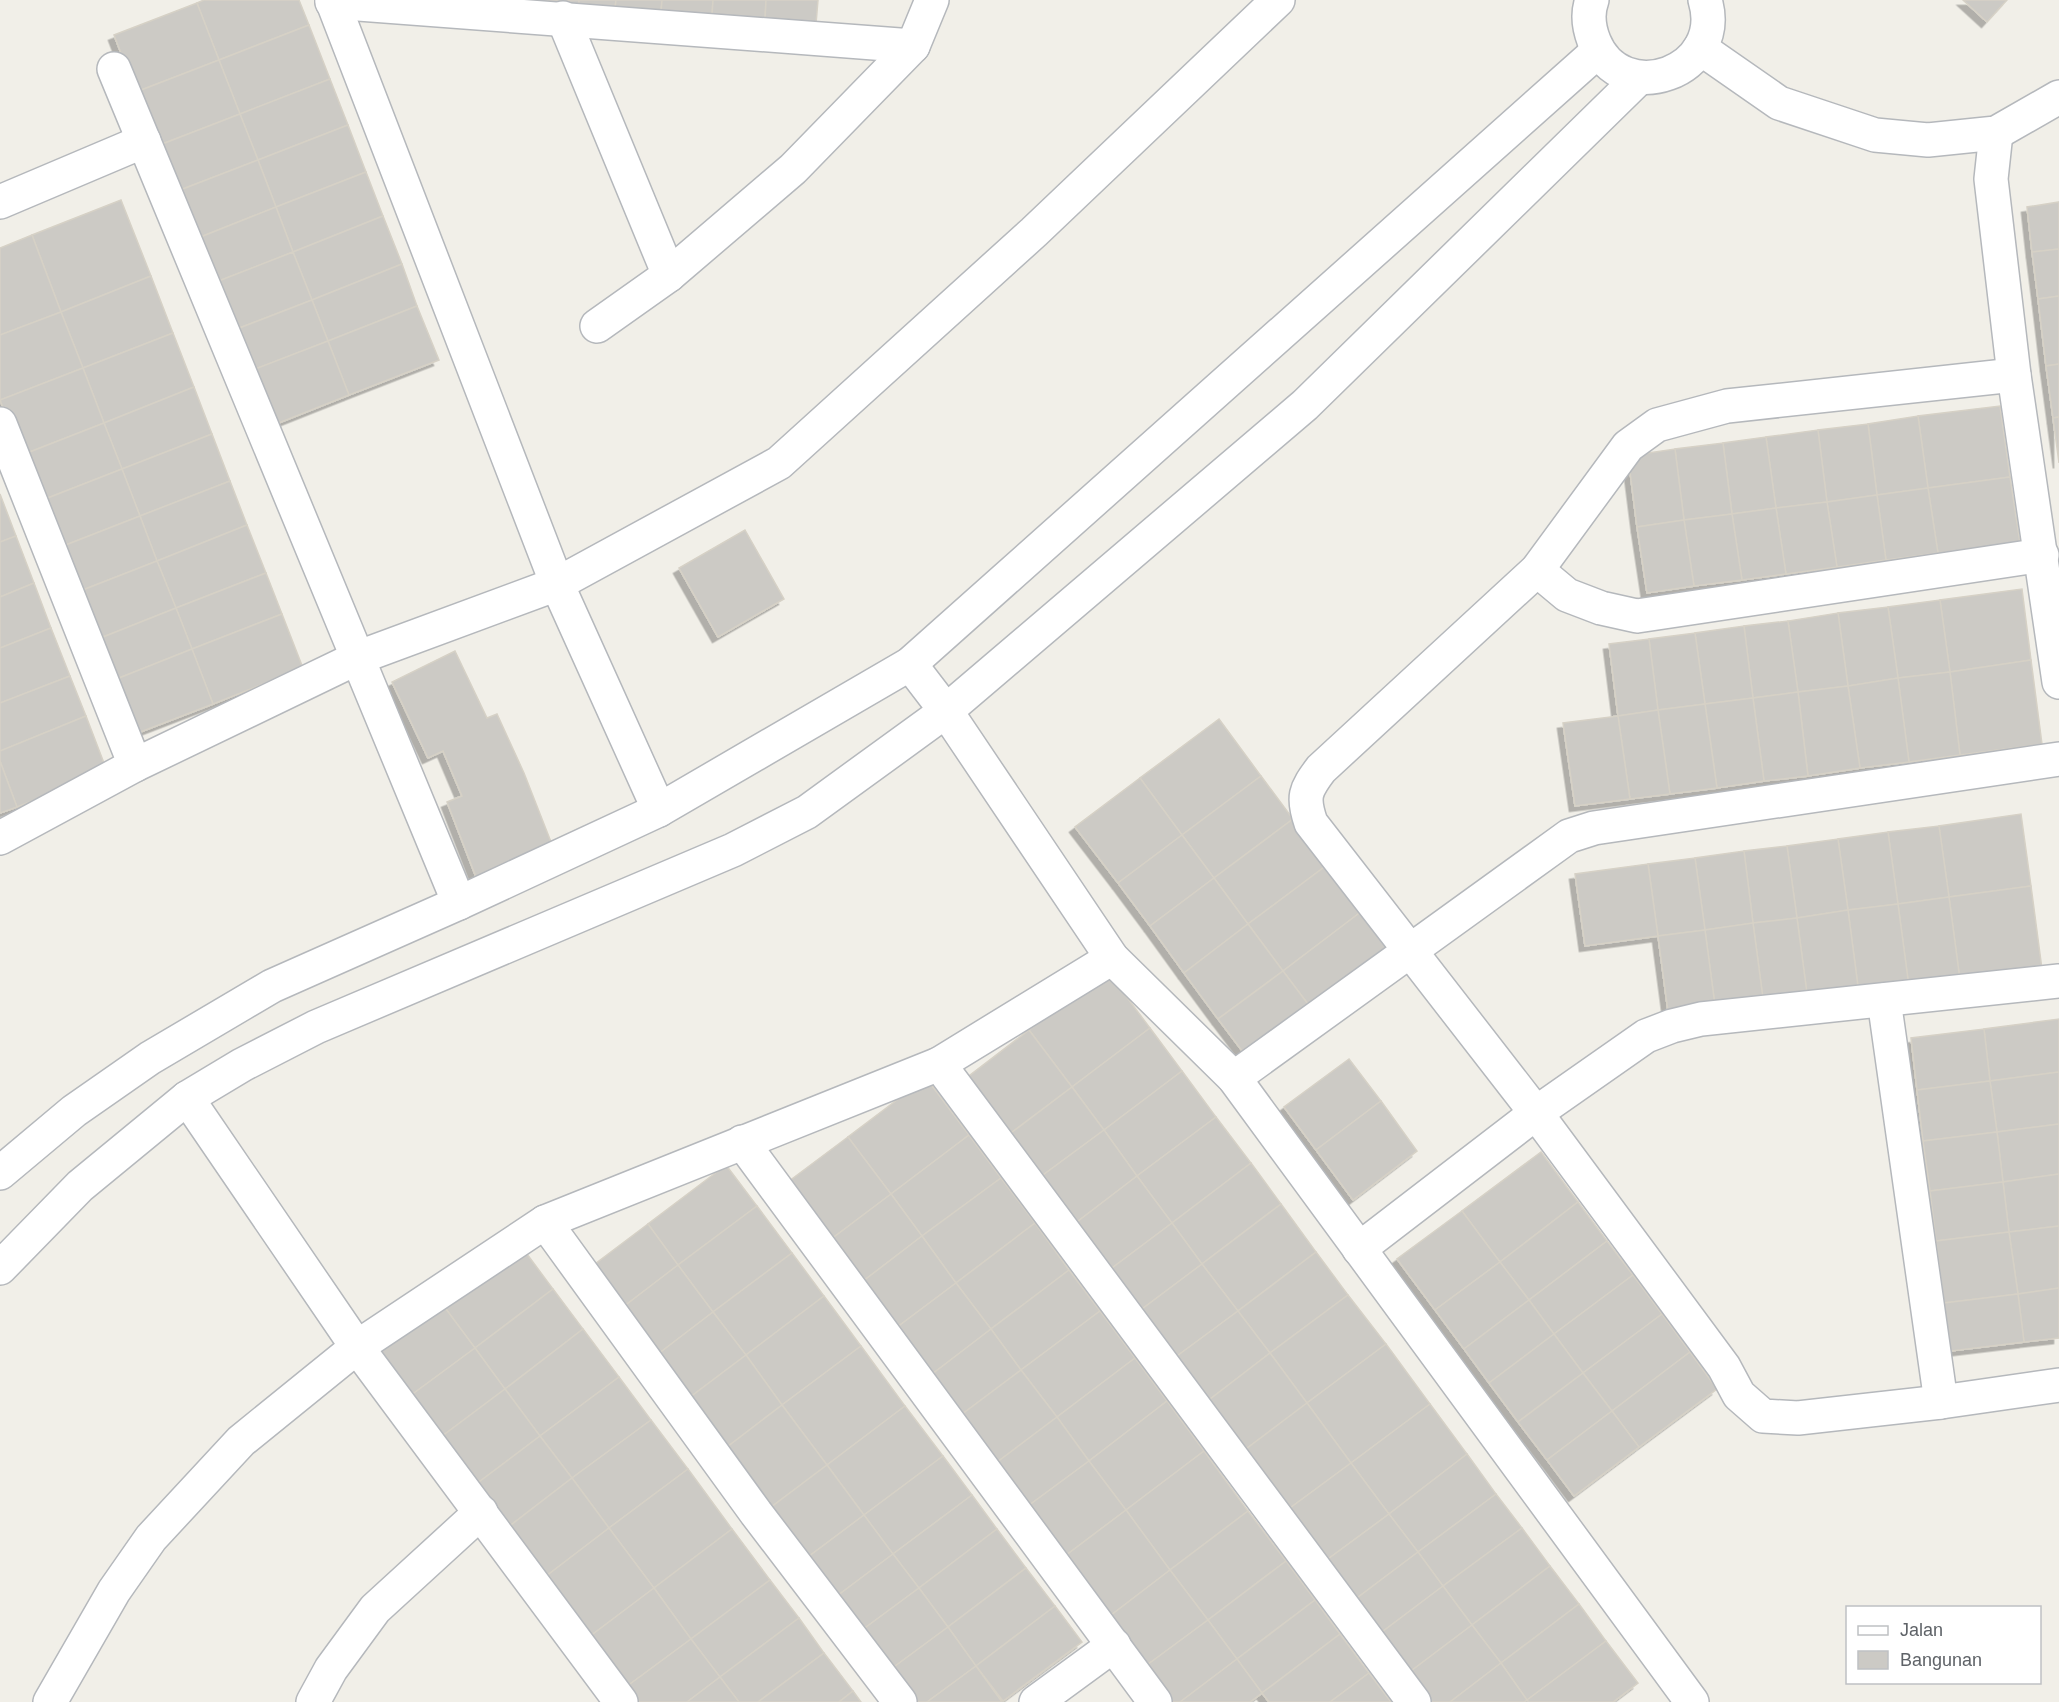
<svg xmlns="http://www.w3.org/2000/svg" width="2059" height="1702" font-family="Arial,sans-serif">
<defs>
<filter id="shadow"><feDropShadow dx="-5.5" dy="5.5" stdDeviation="0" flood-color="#0004"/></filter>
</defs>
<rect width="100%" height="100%" fill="#f1efe8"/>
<g fill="#cccac5" stroke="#d6d1c6" stroke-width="1.5" filter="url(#shadow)">
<path d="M204,0H299L309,25L219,60L197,3Z"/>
<path d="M534,0H579V5Z"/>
<path d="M579,0H616L615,8L579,5Z"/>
<path d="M616,0H662L661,12L615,8Z"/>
<path d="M662,0H713L712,16L661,12Z"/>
<path d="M713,0H766L765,20L712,16Z"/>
<path d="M766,0H818L816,24L765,20Z"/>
<path d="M1963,0H2007L1987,22Z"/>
<path d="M197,3L219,60L136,92L114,35Z"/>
<path d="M309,25L330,79L240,114L219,60Z"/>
<path d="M219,60L240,114L157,146L136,92Z"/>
<path d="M330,79L348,125L258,160L240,114Z"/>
<path d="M240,114L258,160L175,192L157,146Z"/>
<path d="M348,125L366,172L276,207L258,160Z"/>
<path d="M258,160L276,207L193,240L175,192Z"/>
<path d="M366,172L383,216L293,252L276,207Z"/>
<path d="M121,200L151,276L61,312L32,235Z"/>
<path d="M2059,202V249L2032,252L2027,207Z"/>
<path d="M276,207L293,252L211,284L193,240Z"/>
<path d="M383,216L402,264L312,300L293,252Z"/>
<path d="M32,235L61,312L0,335V248Z"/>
<path d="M2059,249V296L2038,299L2032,252Z"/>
<path d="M293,252L312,300L229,332L211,284Z"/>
<path d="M402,264L417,306L328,341L312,300Z"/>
<path d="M151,276L173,333L83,368L61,312Z"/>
<path d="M2059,296V364L2046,366L2038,299Z"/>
<path d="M312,300L328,341L245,373L229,332Z"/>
<path d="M417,306L439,360L349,395L328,341Z"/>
<path d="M61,312L83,368L0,400V335Z"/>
<path d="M173,333L194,387L104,423L83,368Z"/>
<path d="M328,341L349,395L266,428L245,373Z"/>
<path d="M2059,364V417L2053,418L2046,366Z"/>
<path d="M83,368L104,423L22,455L0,400Z"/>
<path d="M194,387L212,434L122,469L104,423Z"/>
<path d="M2000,406L2010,477L1928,488L1918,416Z"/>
<path d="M1918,416L1928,488L1877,495L1868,424Z"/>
<path d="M2059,417V463L2053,418Z"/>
<path d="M104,423L122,469L40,501L22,455Z"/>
<path d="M1868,424L1877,495L1827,502L1818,430Z"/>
<path d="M1818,430L1827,502L1776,508L1766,437Z"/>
<path d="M212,434L230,481L140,516L122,469Z"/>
<path d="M1766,437L1776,508L1732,514L1723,443Z"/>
<path d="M1723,443L1732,514L1684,520L1675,449Z"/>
<path d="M1675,449L1684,520L1637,527L1628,456Z"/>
<path d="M122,469L140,516L58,548L40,501Z"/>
<path d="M2010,477L2020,543L1938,553L1928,488Z"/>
<path d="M230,481L247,525L157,561L140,516Z"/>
<path d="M1928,488L1938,553L1886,560L1877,495Z"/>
<path d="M0,494L16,536L0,542Z"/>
<path d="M1877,495L1886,560L1837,567L1827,502Z"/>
<path d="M1827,502L1837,567L1786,574L1776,508Z"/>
<path d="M1776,508L1786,574L1742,580L1732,514Z"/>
<path d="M1732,514L1742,580L1694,586L1684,520Z"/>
<path d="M140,516L157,561L75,593L58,548Z"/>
<path d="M1684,520L1694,586L1647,593L1637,527Z"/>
<path d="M247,525L266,573L176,608L157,561Z"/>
<path d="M745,530L784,599L718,637L679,568Z"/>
<path d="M16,536L34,583L0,597V542Z"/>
<path d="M157,561L176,608L93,641L75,593Z"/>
<path d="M266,573L282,614L192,649L176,608Z"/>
<path d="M34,583L51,628L0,648V597Z"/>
<path d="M2022,589L2031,660L1950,672L1940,600Z"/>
<path d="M1940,600L1950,672L1898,678L1888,607Z"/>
<path d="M1888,607L1898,678L1848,686L1838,613Z"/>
<path d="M176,608L192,649L109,682L93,641Z"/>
<path d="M1838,613L1848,686L1798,692L1788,621Z"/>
<path d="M282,614L303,668L213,704L192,649Z"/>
<path d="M1788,621L1798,692L1753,698L1744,626Z"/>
<path d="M1744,626L1753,698L1705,704L1695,633Z"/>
<path d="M51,628L70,676L0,703V648Z"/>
<path d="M1695,633L1705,704L1658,710L1649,639Z"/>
<path d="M1649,639L1658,710L1618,716L1609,644Z"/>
<path d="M192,649L213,704L130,736L109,682Z"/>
<path d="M455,651L487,718L497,714L524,773L553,847L476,877L447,802L462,796L443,751L428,758L392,682Z"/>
<path d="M2031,660L2042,744L1960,755L1950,672Z"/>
<path d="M1950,672L1960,755L1909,762L1898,678Z"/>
<path d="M70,676L86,716L0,751V703Z"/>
<path d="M1898,678L1909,762L1860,768L1848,686Z"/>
<path d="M1848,686L1860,768L1808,776L1798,692Z"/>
<path d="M1798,692L1808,776L1764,781L1753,698Z"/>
<path d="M1753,698L1764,781L1717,788L1705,704Z"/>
<path d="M1705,704L1717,788L1670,794L1658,710Z"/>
<path d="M1658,710L1670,794L1630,799L1618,716Z"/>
<path d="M86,716L107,771L17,807L0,761V751Z"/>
<path d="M1618,716L1630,799L1575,806L1563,723Z"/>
<path d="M1219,719L1261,776L1182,835L1140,778Z"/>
<path d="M0,761L17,807L0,813Z"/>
<path d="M1261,776L1293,819L1214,878L1182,835Z"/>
<path d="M1140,778L1182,835L1118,883L1075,827Z"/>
<path d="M2021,814L2031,886L1949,897L1939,826Z"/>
<path d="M1293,819L1327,865L1248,924L1214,878Z"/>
<path d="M1939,826L1949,897L1898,904L1888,832Z"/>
<path d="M1888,832L1898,904L1848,910L1838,839Z"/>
<path d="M1182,835L1214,878L1150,926L1118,883Z"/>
<path d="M1838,839L1848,910L1797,918L1787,846Z"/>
<path d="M1787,846L1797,918L1753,923L1744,851Z"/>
<path d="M1744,851L1753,923L1705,930L1695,858Z"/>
<path d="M1695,858L1705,930L1658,936L1648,864Z"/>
<path d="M1648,864L1658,936L1585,946L1575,874Z"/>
<path d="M1327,865L1362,911L1283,971L1248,924Z"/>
<path d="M1214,878L1248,924L1184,973L1150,926Z"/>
<path d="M2031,886L2042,969L1960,980L1949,897Z"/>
<path d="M1949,897L1960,980L1909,987L1898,904Z"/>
<path d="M1898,904L1909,987L1859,994L1848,910Z"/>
<path d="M1848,910L1859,994L1808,1001L1797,918Z"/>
<path d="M1362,911L1392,952L1314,1012L1283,971Z"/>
<path d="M1797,918L1808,1001L1764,1006L1753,923Z"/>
<path d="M1753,923L1764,1006L1716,1013L1705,930Z"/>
<path d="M1248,924L1283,971L1218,1019L1184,973Z"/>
<path d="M1705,930L1716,1013L1669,1019L1658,936Z"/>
<path d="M1107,971L1150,1028L1072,1087L1029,1030Z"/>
<path d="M1283,971L1314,1012L1249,1060L1218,1019Z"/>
<path d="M2059,1019V1072L1990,1081L1984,1029Z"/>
<path d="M1150,1028L1182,1071L1104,1130L1072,1087Z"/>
<path d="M1984,1029L1990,1081L1917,1090L1911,1038Z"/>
<path d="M1029,1030L1072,1087L1007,1136L965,1079Z"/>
<path d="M1349,1059L1381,1101L1316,1150L1284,1107Z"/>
<path d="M1182,1071L1216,1117L1137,1176L1104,1130Z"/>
<path d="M2059,1072V1124L1997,1132L1990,1081Z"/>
<path d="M926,1078L969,1135L891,1194L848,1137Z"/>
<path d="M1990,1081L1997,1132L1923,1141L1917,1090Z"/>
<path d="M1072,1087L1104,1130L1039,1178L1007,1136Z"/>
<path d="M1381,1101L1417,1151L1353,1200L1316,1150Z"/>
<path d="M1216,1117L1251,1163L1172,1223L1137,1176Z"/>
<path d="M2059,1124V1174L2003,1182L1997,1132Z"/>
<path d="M1104,1130L1137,1176L1073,1225L1039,1178Z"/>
<path d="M1997,1132L2003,1182L1930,1191L1923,1141Z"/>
<path d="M969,1135L1001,1178L922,1236L891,1194Z"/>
<path d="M848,1137L891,1194L826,1243L784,1185Z"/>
<path d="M1541,1152L1578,1202L1500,1262L1462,1211Z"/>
<path d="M1251,1163L1281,1204L1202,1264L1172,1223Z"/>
<path d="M726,1165L757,1206L678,1265L648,1224Z"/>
<path d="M2059,1174V1226L2009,1232L2003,1182Z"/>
<path d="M1137,1176L1172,1223L1108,1271L1073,1225Z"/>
<path d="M1001,1178L1035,1223L956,1283L922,1236Z"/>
<path d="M2003,1182L2009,1232L1936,1241L1930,1191Z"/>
<path d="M891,1194L922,1236L858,1285L826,1243Z"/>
<path d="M1578,1202L1607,1241L1529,1300L1500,1262Z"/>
<path d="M1281,1204L1316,1252L1238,1311L1202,1264Z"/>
<path d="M757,1206L792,1253L713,1312L678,1265Z"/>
<path d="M1462,1211L1500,1262L1435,1310L1397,1259Z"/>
<path d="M1035,1223L1069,1270L991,1329L956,1283Z"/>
<path d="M1172,1223L1202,1264L1138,1312L1108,1271Z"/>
<path d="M648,1224L678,1265L614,1314L583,1273Z"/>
<path d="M2059,1226V1288L2018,1294L2009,1232Z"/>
<path d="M2009,1232L2018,1294L1944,1303L1936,1241Z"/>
<path d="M922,1236L956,1283L892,1331L858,1285Z"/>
<path d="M1607,1241L1633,1275L1554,1334L1529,1300Z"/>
<path d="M518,1242L553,1289L475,1348L440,1301Z"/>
<path d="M1316,1252L1348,1295L1270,1353L1238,1311Z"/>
<path d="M792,1253L824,1296L746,1355L713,1312Z"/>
<path d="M1500,1262L1529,1300L1464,1349L1435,1310Z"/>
<path d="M1202,1264L1238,1311L1173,1359L1138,1312Z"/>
<path d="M678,1265L713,1312L649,1361L614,1314Z"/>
<path d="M1069,1270L1100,1311L1021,1370L991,1329Z"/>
<path d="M1633,1275L1662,1314L1583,1373L1554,1334Z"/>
<path d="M956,1283L991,1329L927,1378L892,1331Z"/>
<path d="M2059,1288V1338L2024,1342L2018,1294Z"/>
<path d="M553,1289L583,1329L505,1389L475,1348Z"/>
<path d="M2018,1294L2024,1342L1951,1351L1944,1303Z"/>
<path d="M1348,1295L1386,1344L1307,1403L1270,1353Z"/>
<path d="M824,1296L861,1346L782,1405L746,1355Z"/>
<path d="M1529,1300L1554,1334L1489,1383L1464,1349Z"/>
<path d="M440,1301L475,1348L410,1396L376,1350Z"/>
<path d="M1100,1311L1135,1358L1057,1417L1021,1370Z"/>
<path d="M1238,1311L1270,1353L1205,1403L1173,1359Z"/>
<path d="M713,1312L746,1355L681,1404L649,1361Z"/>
<path d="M1662,1314L1690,1352L1612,1411L1583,1373Z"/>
<path d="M583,1329L619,1377L540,1436L505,1389Z"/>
<path d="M991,1329L1021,1370L957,1418L927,1378Z"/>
<path d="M1554,1334L1583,1373L1518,1422L1489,1383Z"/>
<path d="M1386,1344L1430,1404L1351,1463L1307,1403Z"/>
<path d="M861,1346L905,1406L827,1465L782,1405Z"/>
<path d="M475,1348L505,1389L441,1437L410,1396Z"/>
<path d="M1690,1352L1717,1389L1639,1447L1612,1411Z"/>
<path d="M1270,1353L1307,1403L1242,1452L1205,1403Z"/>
<path d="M746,1355L782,1405L718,1454L681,1404Z"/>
<path d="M1135,1358L1167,1401L1089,1461L1057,1417Z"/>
<path d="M1021,1370L1057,1417L992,1466L957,1418Z"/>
<path d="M1583,1373L1612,1411L1547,1460L1518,1422Z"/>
<path d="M619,1377L651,1420L572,1478L540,1436Z"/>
<path d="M505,1389L540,1436L475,1485L441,1437Z"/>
<path d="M1167,1401L1204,1451L1126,1510L1089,1461Z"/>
<path d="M1307,1403L1351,1463L1286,1511L1242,1452Z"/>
<path d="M1430,1404L1467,1454L1389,1514L1351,1463Z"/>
<path d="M782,1405L827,1465L762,1514L718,1454Z"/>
<path d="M905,1406L943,1456L864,1515L827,1465Z"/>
<path d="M1612,1411L1639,1447L1574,1496L1547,1460Z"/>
<path d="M1057,1417L1089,1461L1024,1509L992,1466Z"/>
<path d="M651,1420L688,1469L609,1528L572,1478Z"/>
<path d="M540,1436L572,1478L507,1528L475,1485Z"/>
<path d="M1204,1451L1248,1511L1170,1570L1126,1510Z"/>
<path d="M1467,1454L1496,1494L1418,1552L1389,1514Z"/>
<path d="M943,1456L972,1495L893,1554L864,1515Z"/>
<path d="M1089,1461L1126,1510L1061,1559L1024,1509Z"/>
<path d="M1351,1463L1389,1514L1324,1562L1286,1511Z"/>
<path d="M827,1465L864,1515L800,1563L762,1514Z"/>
<path d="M688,1469L732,1529L654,1588L609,1528Z"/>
<path d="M572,1478L609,1528L545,1577L507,1528Z"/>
<path d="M1496,1494L1522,1528L1443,1586L1418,1552Z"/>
<path d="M972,1495L997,1529L919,1588L893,1554Z"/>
<path d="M1126,1510L1170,1570L1106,1619L1061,1559Z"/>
<path d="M1248,1511L1286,1561L1208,1620L1170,1570Z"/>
<path d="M1389,1514L1418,1552L1353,1601L1324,1562Z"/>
<path d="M864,1515L893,1554L829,1602L800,1563Z"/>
<path d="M609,1528L654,1588L589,1637L545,1577Z"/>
<path d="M1522,1528L1550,1566L1472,1625L1443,1586Z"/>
<path d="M732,1529L770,1580L691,1639L654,1588Z"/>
<path d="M997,1529L1026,1568L948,1627L919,1588Z"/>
<path d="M1418,1552L1443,1586L1378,1635L1353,1601Z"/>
<path d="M893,1554L919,1588L854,1636L829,1602Z"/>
<path d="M1286,1561L1315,1600L1237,1659L1208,1620Z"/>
<path d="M1550,1566L1579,1604L1501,1663L1472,1625Z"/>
<path d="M1026,1568L1055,1606L976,1666L948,1627Z"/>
<path d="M1170,1570L1208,1620L1143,1668L1106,1619Z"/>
<path d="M770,1580L799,1618L720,1677L691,1639Z"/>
<path d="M1443,1586L1472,1625L1407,1674L1378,1635Z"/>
<path d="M654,1588L691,1639L626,1687L589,1637Z"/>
<path d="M919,1588L948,1627L883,1675L854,1636Z"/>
<path d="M1315,1600L1340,1634L1262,1693L1237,1659Z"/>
<path d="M1579,1604L1606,1641L1527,1700L1501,1663Z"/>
<path d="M1055,1606L1082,1642L1003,1701L976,1666Z"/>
<path d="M799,1618L824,1653L758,1702H739L720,1677Z"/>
<path d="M1208,1620L1237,1659L1180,1702H1168L1143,1668Z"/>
<path d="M1472,1625L1501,1663L1450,1702H1429L1407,1674Z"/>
<path d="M948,1627L976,1666L927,1702H903L883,1675Z"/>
<path d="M1340,1634L1369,1673L1330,1702H1269L1262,1693Z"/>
<path d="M691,1639L720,1677L687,1702H638L626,1687Z"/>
<path d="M1606,1641L1638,1683L1613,1702H1529L1527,1700Z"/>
<path d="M824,1653L853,1691L839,1702H758Z"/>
<path d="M1237,1659L1262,1693L1250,1702H1180Z"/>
<path d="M1501,1663L1527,1700L1524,1702H1450Z"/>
<path d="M976,1666L1002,1702H927Z"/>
<path d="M1369,1673L1391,1702H1330Z"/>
<path d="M720,1677L739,1702H687Z"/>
<path d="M853,1691L861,1702H839Z"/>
</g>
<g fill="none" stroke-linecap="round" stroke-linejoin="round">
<g stroke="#b5b8bc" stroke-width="36">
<g id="street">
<path d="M332,0L557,584L659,810"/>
<path d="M1592,0C1587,13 1589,28 1594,41C1622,110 1727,72 1705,0"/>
<path d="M332,2L913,46"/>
<path d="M563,18L669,275"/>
<path d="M1700,48L1779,103L1875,135L1928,140L1996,133L2059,97"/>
<path d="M114,69L459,903"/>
<path d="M1996,133L1991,179L2014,375L2059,682"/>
<path d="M0,202L144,141"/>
<path d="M597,326L669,275L793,169L913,46L932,0"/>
<path d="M2014,375L1727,406L1657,425L1628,446L1537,570L1321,769C1305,790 1302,797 1311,823L1536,1113L1724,1367L1739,1395L1763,1416L1798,1418L1941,1402L2059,1385"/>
<path d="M0,424L135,765"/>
<path d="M1537,570L1567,595L1601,608L1637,616L2042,555"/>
<path d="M910,664L946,711L1112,958L1234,1078L1692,1702"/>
<path d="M0,838L135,765L357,658L557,584L779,463L1034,232L1278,0"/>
<path d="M1884,1000L1941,1402"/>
<path d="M939,1064L1414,1702"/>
<path d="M1234,1078L1569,836L1594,828L2059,759"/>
<path d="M187,1098L357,1347L621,1702"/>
<path d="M742,1142L1155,1702"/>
<path d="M0,1173L74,1111L150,1058L272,986L459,903L659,810L910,664L1598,51"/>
<path d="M545,1222L756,1513L900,1702"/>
<path d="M1359,1249L1536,1113L1646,1036L1672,1026L1701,1019L2059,981"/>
<path d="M0,1268L80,1186L187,1098L242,1065L316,1027L733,850L807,812L946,711L1305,405L1639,78"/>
<path d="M50,1702L114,1591L151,1538L241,1441L357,1347L545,1222L939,1064L1112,958"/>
<path d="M313,1702L331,1669L375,1609L481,1512"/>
<path d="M1036,1702L1114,1645"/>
</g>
</g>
<use href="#street" stroke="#fff" stroke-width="33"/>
</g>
<rect x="1846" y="1606" width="195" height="78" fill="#ffffff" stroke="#bfc1c3" stroke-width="1.5"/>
<rect x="1858" y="1626" width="30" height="9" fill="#ffffff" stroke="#bfc1c3" stroke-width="1.5"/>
<text x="1900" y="1636" font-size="18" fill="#5f6368">Jalan</text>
<rect x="1858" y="1651" width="30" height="18" fill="#cccac5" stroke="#bfc1c3" stroke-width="1.5"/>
<text x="1900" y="1666" font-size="18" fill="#5f6368">Bangunan</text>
</svg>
